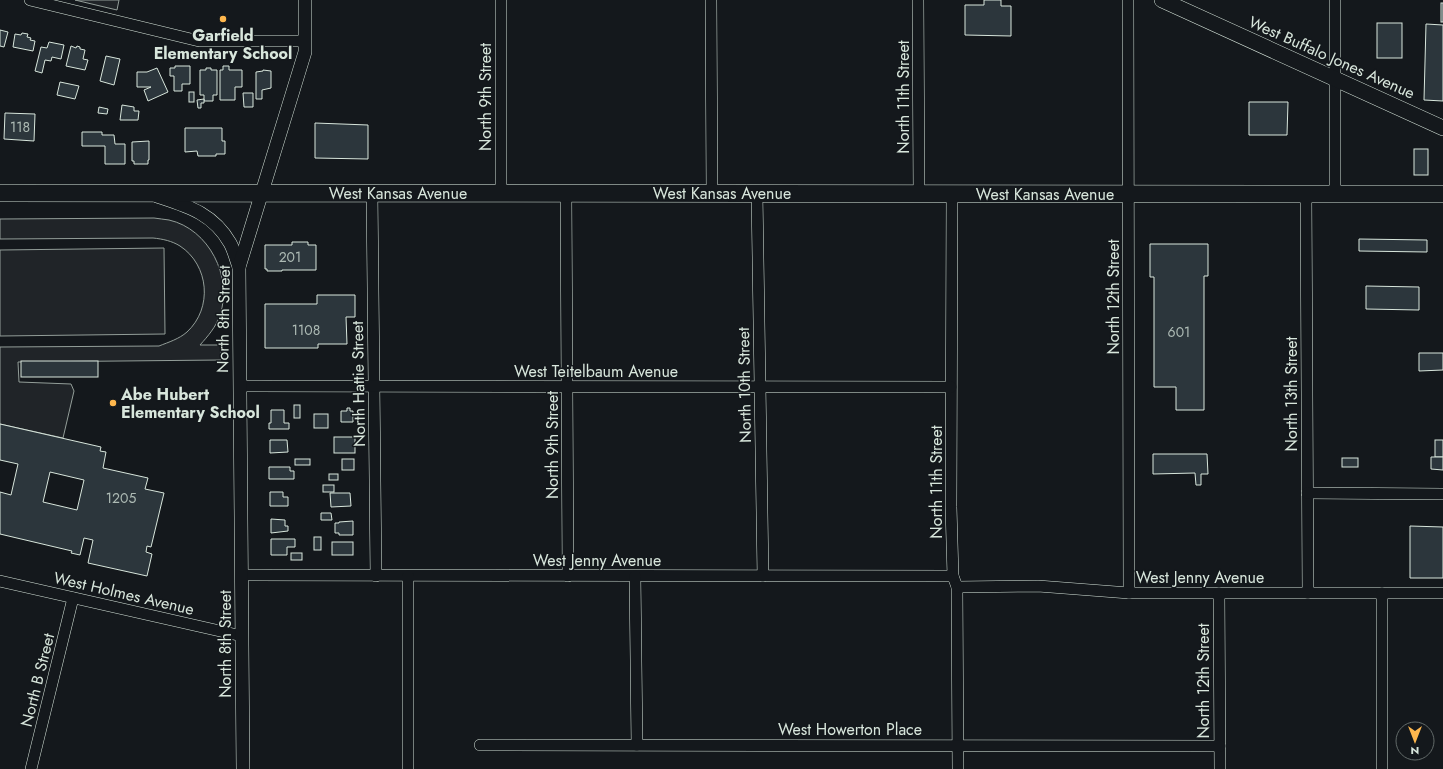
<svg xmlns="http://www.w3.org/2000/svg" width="1443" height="769" font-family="Jost,sans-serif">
<rect width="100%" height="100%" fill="#14181c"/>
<g fill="#202428" stroke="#939e99">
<path d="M75,0H119L117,10Z"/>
<path d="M154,218C159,219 164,219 169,220C209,229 233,277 220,315C216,327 208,336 200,345H221V360L18,362L19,382L71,384L74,391L63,438L0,424V347L159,346C169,342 179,339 187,332C213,308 209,265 180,246C172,241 163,239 153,238L0,239V219Z"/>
<path d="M164,248L165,334L0,336V250Z"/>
</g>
<g fill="#2c363c" stroke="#d8e6dc" fill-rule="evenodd">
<path d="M984,0H1001V6H1011V36L965,35V5H984Z"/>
<rect x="1441" y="3" width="2" height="19"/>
<rect x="1377" y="23" width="25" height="35"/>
<path d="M1426,24L1443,25V101L1424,100Z"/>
<path d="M0,30L8,32L4,47L0,46Z"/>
<path d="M22,33L28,34L27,37L31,38L30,40L35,41L33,51L13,47L15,34L21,35Z"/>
<path d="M49,42L64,45L61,59L52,57L51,61L45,60L42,73L35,71L41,47L47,48Z"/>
<path d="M71,46L76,48L77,46L80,47V49L85,50L83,59L88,60L85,70L66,66Z"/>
<path d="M106,56L120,59L114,85L100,81Z"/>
<path d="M175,66H190V84H182V91H174V76H170V68H175Z"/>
<path d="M223,66H229V70H242V87H235V100H220V70H223Z"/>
<path d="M157,68L168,92L148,101L144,90L151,87H137V72H147Z"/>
<path d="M206,68H211V70H217V95H213V101H204V95H200V70H206Z"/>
<path d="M263,70L271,71V88L262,90V99H256V72L263,71Z"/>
<path d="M60,82L79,86L75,99L57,95Z"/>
<rect x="189" y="92" width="5" height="10"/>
<path d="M243,93H253V107H244Z"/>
<path d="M204,99V103H201V108H198L197,100Z"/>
<path d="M1249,102H1288L1287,135H1249Z"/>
<path d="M122,105L134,107V111H139L138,120H120Z"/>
<path d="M99,107L108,109L107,114L98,113Z"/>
<path d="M5,113L35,114L34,141L4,139Z"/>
<path d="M315,123L368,125V159L315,158Z"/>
<path d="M185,128H222V141H225V154H216V156H198L197,151L185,152Z"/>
<path d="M82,132H102V135H114L115,144H125V164H105V146H82Z"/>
<path d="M149,141V160H148V164H134V161H132V142Z"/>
<rect x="1414" y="149" width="14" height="26"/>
<path d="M1359,239L1427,240V252L1359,251Z"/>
<path d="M292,242H308V245H316V270H282V271H267V269H265V245H292Z"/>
<path d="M1150,244H1208V276H1204V410H1176V387H1154V277H1150Z"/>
<path d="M1366,286L1419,287V310L1366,309Z"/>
<path d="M317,295H355V317H346L347,344H318V348H265V304H317Z"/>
<path d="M1419,353H1443V370L1419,371Z"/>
<rect x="21" y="361" width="77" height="16"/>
<rect x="294" y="405" width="6" height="13"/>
<path d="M347,408H350V411H353V422H341V411H347Z"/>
<path d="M271,410H284V423H289V429H269V423H271Z"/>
<rect x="314" y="414" width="14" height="14"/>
<path d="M0,424L101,447L100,451L106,452L103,468L148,478L145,489L164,493L151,547L147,546L146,552L152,554L147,576L88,563L93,540L84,538L80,555L71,553L72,551L0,534V492L11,495L18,464L0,460ZM50,472L84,480L77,510L43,502Z"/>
<rect x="334" y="437" width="21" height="16"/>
<path d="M270,440H287L288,452L270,453Z"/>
<rect x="1435" y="440" width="8" height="17"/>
<path d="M1153,454H1207L1208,474H1201V485H1196L1195,473L1153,474Z"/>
<path d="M1431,457H1443V470L1431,469Z"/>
<rect x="1342" y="458" width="16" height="9"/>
<rect x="295" y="459" width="15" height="6"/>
<rect x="342" y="459" width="12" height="11"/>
<path d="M269,467H290V471H294V479H269Z"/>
<rect x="329" y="474" width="9" height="6"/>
<rect x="323" y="485" width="11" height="7"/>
<path d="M270,492H283V497H288V506H270Z"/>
<path d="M330,493H350L351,506L331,507Z"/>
<path d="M321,513H331L332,520H321Z"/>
<path d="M271,519L285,520V526H288V531L271,533Z"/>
<path d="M353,521V535H339V533H335V523H339V522Z"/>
<path d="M1410,526L1443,527V578H1410Z"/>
<rect x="314" y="537" width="7" height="13"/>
<path d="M271,539H295V547H287V555H271Z"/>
<rect x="332" y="542" width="21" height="13"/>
<rect x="291" y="553" width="11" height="7"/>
</g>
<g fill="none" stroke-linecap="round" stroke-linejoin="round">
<g stroke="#d8e6dc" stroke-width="12">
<g id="minor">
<path d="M30,0L199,41H305"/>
<path d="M711,0L712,194"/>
<path d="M918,0L919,194"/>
<path d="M1128,0L1129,593"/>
<path d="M372,193L376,576"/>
<path d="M501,193V0"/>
<path d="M1335,193V0"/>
<path d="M566,194L568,576"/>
<path d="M757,194L763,576"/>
<path d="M952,194L951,507L953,576L957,587L958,769"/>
<path d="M1306,194L1308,593"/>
<path d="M240,386L951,387"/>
<path d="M1307,493L1443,494"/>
<path d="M242,575L953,576"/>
<path d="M408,576V769"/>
<path d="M635,576L637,745"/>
<path d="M0,581L242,636"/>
<path d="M957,587L1038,586L1129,593H1443"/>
<path d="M1219,593L1220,769"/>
<path d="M480,745L1220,746"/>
<path d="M31,769L73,598"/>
<path d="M1382,769V593"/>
</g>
</g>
<g stroke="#d8e6dc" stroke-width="14">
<g id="tertiary">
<path d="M157,196C187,206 213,213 230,243C234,250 236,259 239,267"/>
<path d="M243,769L239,267L305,52V0"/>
</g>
</g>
<g stroke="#d8e6dc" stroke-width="16">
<path id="secondary" d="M1162,0L1443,128"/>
</g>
<g stroke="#d8e6dc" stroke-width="18">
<path id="primary" d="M0,193L1443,194"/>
</g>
<use href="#minor" stroke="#14181c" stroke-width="11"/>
<use href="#tertiary" stroke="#14181c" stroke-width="13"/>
<use href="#secondary" stroke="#14181c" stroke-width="15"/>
<use href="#primary" stroke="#14181c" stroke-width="17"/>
</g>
<g fill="#ffb74d" stroke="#14181c" stroke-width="1.5">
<circle cx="223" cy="19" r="4"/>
<circle cx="113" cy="403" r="4"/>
</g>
<g text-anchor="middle" stroke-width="3" stroke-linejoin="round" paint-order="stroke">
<g font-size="14" fill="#adbab4">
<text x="20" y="132">118</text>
<text x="290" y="262">201</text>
<text x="306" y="335">1108</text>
<text x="1179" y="337">601</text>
<text x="121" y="503">1205</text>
</g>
<g font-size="16" font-weight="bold" fill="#d8e6dc" stroke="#14181c">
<text x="223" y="41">Garfield<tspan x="223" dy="18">Elementary School</tspan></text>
<text x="121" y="400" text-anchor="start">Abe Hubert<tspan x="121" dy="18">Elementary School</tspan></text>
</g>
<g font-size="16" fill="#d8e6dc" stroke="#14181c">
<text transform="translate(1332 57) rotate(24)" y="6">West Buffalo Jones Avenue</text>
<text transform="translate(485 97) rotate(-90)" y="6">North 9th Street</text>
<text transform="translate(903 97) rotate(-90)" y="6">North 11th Street</text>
<text x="398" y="199">West Kansas Avenue</text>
<text x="722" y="199">West Kansas Avenue</text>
<text x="1045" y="200">West Kansas Avenue</text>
<text transform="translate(1113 297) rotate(-90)" y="6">North 12th Street</text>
<text transform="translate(223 319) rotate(-89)" y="6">North 8th Street</text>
<text x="596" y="377">West Teitelbaum Avenue</text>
<text transform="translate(358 384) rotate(-91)" y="6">North Hattie Street</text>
<text transform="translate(744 385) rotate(-91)" y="6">North 10th Street</text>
<text transform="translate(1291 394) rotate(-90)" y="6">North 13th Street</text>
<text transform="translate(552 445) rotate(-90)" y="6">North 9th Street</text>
<text transform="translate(936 482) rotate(-90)" y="6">North 11th Street</text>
<text x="597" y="566">West Jenny Avenue</text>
<text x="1200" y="583">West Jenny Avenue</text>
<text transform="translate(124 593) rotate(13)" y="6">West Holmes Avenue</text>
<text transform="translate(225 644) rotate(-90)" y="6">North 8th Street</text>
<text transform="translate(37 680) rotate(-76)" y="6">North B Street</text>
<text transform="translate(1203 681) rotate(-90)" y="6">North 12th Street</text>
<text x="850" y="735">West Howerton Place</text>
</g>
</g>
<g transform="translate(1415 741) rotate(180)"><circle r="19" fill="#14181c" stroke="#626a69"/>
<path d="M0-3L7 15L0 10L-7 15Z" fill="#ffb74d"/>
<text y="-6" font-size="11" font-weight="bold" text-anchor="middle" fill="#d8e6dc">N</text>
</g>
</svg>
